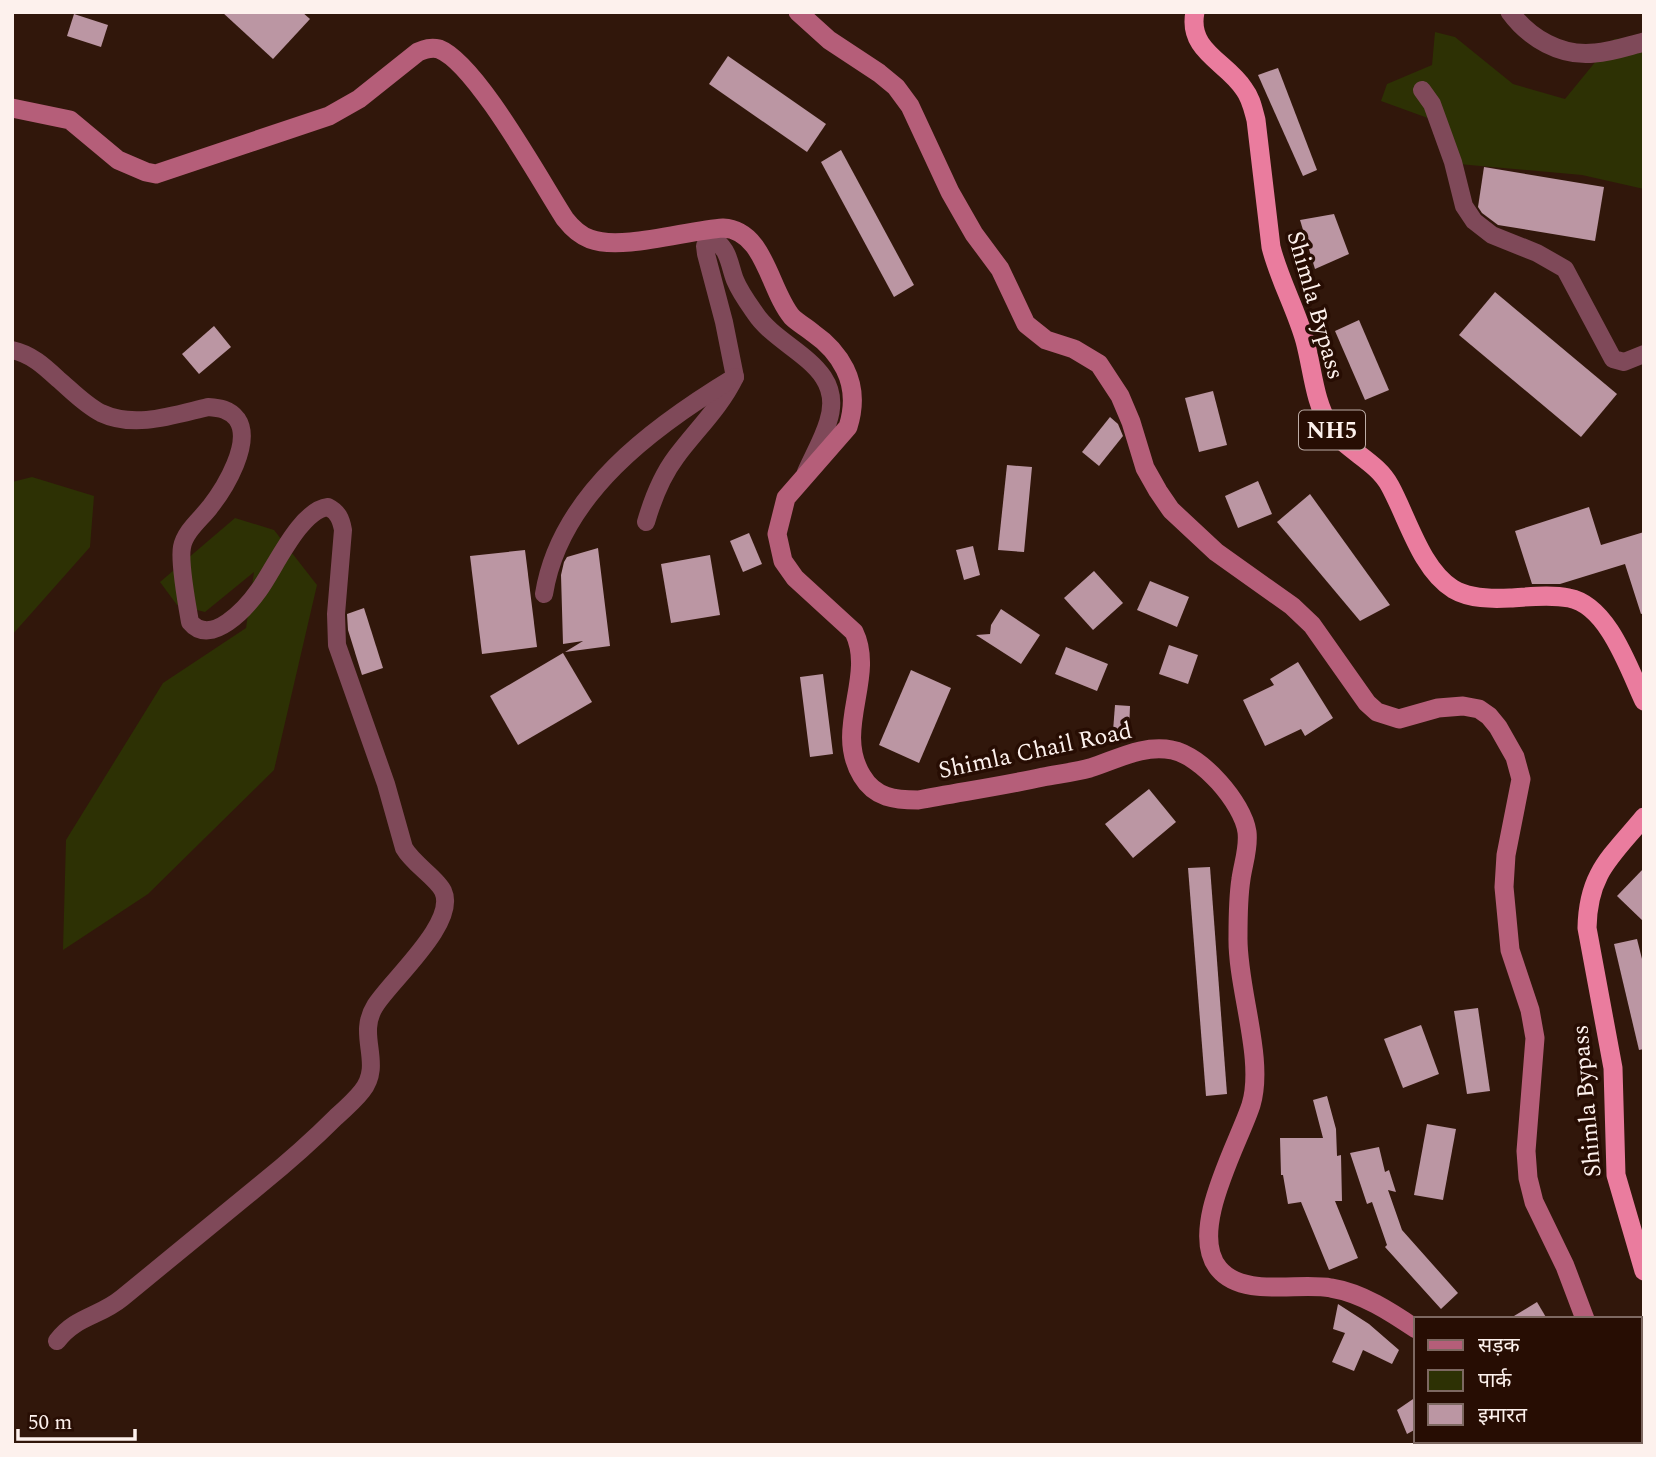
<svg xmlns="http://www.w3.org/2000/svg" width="1656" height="1457" font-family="Spectral,'Noto Sans Devanagari',serif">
<rect width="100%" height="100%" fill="#31170b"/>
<g fill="#2d3104">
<path d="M1435,32L1455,37L1513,84L1565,99L1614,39L1644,37V189L1582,175L1458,164L1436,121L1381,101L1387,84L1432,65Z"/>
<path d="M32,477L94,496L90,547L12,635V482Z"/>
<path d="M235,518L274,530L317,585L274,770L148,894L63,950L66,840L163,683L246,628L254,572L205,612L177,605L160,582Z"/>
</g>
<g fill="#bb96a3">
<path d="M222,12H302L310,19L273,59Z"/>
<path d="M74,14L108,25L101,47L67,36Z"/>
<path d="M728,56L826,124L807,152L709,84Z"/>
<path d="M1278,68L1317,170L1303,176L1258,75Z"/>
<path d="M841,150L914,285L894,297L821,162Z"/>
<path d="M1484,167L1604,187L1595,241L1498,225L1482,213L1478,207Z"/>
<path d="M1334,214L1349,254L1315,269L1300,220Z"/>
<path d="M1495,292L1617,394L1581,437L1459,335Z"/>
<path d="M1359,320L1389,390L1365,400L1335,331Z"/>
<path d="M214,326L231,347L199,374L182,354Z"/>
<path d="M1213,391L1227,445L1199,452L1185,398Z"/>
<path d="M1110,417L1118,424L1123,436L1099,466L1082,452Z"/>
<path d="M1007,465L1032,467L1024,552L998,550Z"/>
<path d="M1258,481L1272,514L1238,528L1225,496Z"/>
<path d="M1310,494L1390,605L1360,621L1277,522Z"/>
<path d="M1589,507L1601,545L1644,532V613L1641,614L1625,564L1560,584H1532L1515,531Z"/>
<path d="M749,533L762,564L743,572L730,541Z"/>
<path d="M973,546L980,575L964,580L956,550Z"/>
<path d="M598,548L610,646L565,652L583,641L563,644L561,575L564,562L567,557Z"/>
<path d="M525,550L537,647L482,654L470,556Z"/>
<path d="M710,555L720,615L671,623L661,564Z"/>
<path d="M1094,571L1123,603L1093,630L1064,598Z"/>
<path d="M1150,581L1189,597L1177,627L1137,610Z"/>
<path d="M364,608L383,668L362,675L348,630L347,614Z"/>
<path d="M1001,609L1040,635L1021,664L976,635L990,634L991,625Z"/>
<path d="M1169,645L1198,655L1188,684L1159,674Z"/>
<path d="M1066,647L1108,664L1097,691L1055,674Z"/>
<path d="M563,653L592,702L518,745L490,696Z"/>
<path d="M1298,662L1333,718L1305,736L1301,729L1265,746L1243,700L1274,685L1270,679Z"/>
<path d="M911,670L951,688L919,763L879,745Z"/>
<path d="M823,674L833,754L810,757L800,677Z"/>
<path d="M1115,705L1130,706L1129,731H1113Z"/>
<path d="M1149,789L1176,822L1133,858L1105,824Z"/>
<path d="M1210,867L1227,1094L1206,1096L1188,868Z"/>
<path d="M1644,868V922L1617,896Z"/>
<path d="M1637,939L1644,967V1049L1639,1050L1614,944Z"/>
<path d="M1478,1008L1490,1091L1467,1094L1454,1011Z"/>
<path d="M1421,1025L1439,1074L1403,1088L1384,1039Z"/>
<path d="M1327,1096L1336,1129L1337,1156L1341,1155L1342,1201H1335L1358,1258L1329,1270L1301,1202L1288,1204L1283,1175H1281L1280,1138H1323L1313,1100Z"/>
<path d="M1427,1124L1456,1129L1443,1200L1414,1195Z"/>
<path d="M1379,1147L1385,1172L1389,1170L1396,1192L1388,1190L1402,1230L1458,1293L1441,1309L1385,1247L1387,1245L1372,1202L1367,1204L1350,1153Z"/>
<path d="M1537,1302L1547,1319H1509Z"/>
<path d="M1338,1304L1369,1324L1399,1350L1392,1364L1363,1350L1354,1371L1332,1362L1345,1333L1333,1329Z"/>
<path d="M1416,1397V1429L1407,1434L1397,1410Z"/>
</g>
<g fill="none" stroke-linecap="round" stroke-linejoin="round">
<g stroke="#7f4959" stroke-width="18">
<path d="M1422,90L1432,104L1440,126L1453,162L1464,206L1474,221L1492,235L1537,253L1565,269L1613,359L1624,362L1644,354"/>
<path d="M12,350C31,354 44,366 58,379C71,390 85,405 101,413C135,429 174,415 208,407C220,408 229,409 237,419C253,442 225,488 210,507C201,519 185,531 182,547C179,562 187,605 190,622C211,648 247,607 259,590C275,568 300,510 328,507C338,512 341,519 343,530L336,614L337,645L386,784L404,848C413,864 437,878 443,891C458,923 390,981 375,1006C356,1036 384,1063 362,1091C355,1100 345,1109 336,1117C312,1141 287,1163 261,1184C215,1222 168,1260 122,1298C99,1317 76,1316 57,1341"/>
<path d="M646,522C653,498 661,477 676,457C696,430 720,408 735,377L724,322L706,254L705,246L708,241L717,242C729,251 730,267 735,280C740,292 748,303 755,313C780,351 847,365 828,422C823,439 813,456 806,472"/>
<path d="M544,594C560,494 654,426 735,377"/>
</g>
<path stroke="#7f4959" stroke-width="19" d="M1510,12C1529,38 1561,57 1595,53C1611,52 1628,46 1644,42"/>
<g stroke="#b55e79" stroke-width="19">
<path d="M798,12L829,40L879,73L896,87L910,106L950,192L974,234L1000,269L1026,324L1046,340L1074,349L1099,364L1120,396L1131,422L1145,468L1158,491L1171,510L1216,552L1292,606L1312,625L1367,703L1377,712L1399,719L1438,708L1463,706L1479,709L1489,716L1498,727L1515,757L1521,779L1506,855L1504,887L1510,950L1530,1010L1535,1038L1526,1151L1528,1178L1534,1202L1565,1266L1585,1319"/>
<path d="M12,108L70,120L118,160L146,172L156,174L329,116L359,99L418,52C425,49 431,47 439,49C476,63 541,182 565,219C572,228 579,235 590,239C621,251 688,230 723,228C765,230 769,290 792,317C798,323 806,327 813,333C826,342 838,355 845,369C854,387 854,408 848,427L786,498L777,534L783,561L795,578L854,632C876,677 833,729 862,776C875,798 895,800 918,800C960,792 1002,786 1043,777C1059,774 1075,772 1090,768C1116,760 1143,744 1172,750C1201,755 1243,803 1247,832C1249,848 1243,864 1241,879C1238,898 1238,918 1238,937C1237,988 1265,1059 1251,1105C1238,1145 1187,1232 1219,1269C1243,1298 1299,1282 1331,1288C1362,1293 1391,1312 1416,1329"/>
<path d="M1640,1414L1644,1420"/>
<path d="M1496,1441L1497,1445"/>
</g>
<g stroke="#ea7c9e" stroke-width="19">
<path d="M1195,12C1187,51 1227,62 1244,89C1251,98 1253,109 1256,120L1271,247C1279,279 1296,309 1305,341C1313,371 1314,401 1330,427C1346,451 1377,461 1390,486C1408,519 1421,569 1453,589C1470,599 1492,599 1510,598C1529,597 1550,594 1569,598C1608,605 1629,669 1644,701"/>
<path d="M1644,817C1611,857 1588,873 1587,928L1613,1068L1616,1175L1644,1271"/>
</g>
</g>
<g text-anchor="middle" stroke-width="7" stroke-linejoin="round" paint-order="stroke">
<rect fill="#270d03" stroke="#bdada7" stroke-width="2" x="1299" y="410.5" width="66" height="39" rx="5"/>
<g font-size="23" font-weight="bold" fill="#fdf1ed">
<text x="1332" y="438">NH5</text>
</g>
<g font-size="24" fill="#fdf1ed" stroke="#270d03">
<text transform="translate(1316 305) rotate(74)" y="8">Shimla Bypass</text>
<text transform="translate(1035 750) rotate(-12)" y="8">Shimla Chail Road</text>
<text transform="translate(1586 1101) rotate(-95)" y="8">Shimla Bypass</text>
</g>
</g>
<rect width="1656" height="1457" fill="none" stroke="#fdf1ed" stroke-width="28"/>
<rect x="1414" y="1317" width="228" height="126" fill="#270d03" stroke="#7d6861" stroke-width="2"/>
<rect x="1428" y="1340" width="35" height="10" fill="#b55e79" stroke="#7d6861" stroke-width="2"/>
<text x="1478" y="1352" font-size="21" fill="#fdf1ed">सड़क</text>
<rect x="1428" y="1370" width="35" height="21" fill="#2d3104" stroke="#7d6861" stroke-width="2"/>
<text x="1478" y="1387" font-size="21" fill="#fdf1ed">पार्क</text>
<rect x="1428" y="1404" width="35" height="21" fill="#bb96a3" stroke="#7d6861" stroke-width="2"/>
<text x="1478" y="1422" font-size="21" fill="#fdf1ed">इमारत</text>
<path d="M18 1429v10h117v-10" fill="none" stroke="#fdf1ed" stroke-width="3.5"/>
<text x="28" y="1429" font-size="21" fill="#fdf1ed" stroke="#270d03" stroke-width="5" paint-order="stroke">50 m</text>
</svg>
